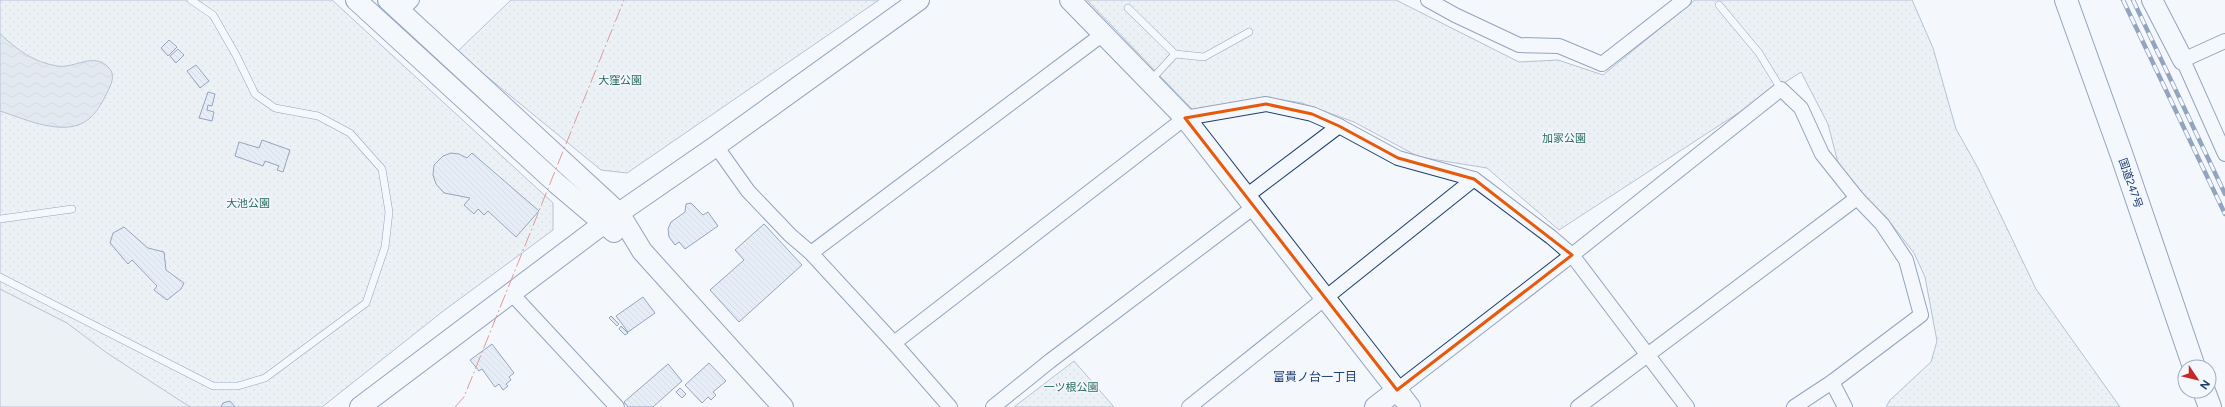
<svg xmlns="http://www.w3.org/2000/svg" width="2225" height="407" font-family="Figtree,'Noto Sans JP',sans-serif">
<defs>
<pattern id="park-dots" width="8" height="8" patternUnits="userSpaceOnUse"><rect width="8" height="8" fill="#e3e9f0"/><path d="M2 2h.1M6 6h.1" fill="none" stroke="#c2c9d1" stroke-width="1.8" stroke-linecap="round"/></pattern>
<pattern id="water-waves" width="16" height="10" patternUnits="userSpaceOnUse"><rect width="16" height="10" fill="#cfd7e4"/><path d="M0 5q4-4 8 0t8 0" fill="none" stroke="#b1bac7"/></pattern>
<pattern id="building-back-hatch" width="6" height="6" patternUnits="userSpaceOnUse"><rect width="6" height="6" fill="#d5e0f0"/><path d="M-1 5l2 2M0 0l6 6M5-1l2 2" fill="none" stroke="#b6c1d1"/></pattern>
</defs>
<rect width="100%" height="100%" fill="#f4f7fb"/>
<g fill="url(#park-dots)" stroke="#687fa3">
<path d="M0,0H332L553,203V230L442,312L322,407H0Z"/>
<path d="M511,0H879L627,173L601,170L457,52Z"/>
<path d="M1087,0H1396L1519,62L1558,60L1603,75L1695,0H1912L1933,48L1956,129L1978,168L2036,289L2120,407H1886L1890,400L1931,362L1937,341L1925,277L1914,253L1886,217L1851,184L1838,163L1828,124L1801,72L1559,230L1487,168L1419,157L1354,122L1302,103L1264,97L1193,110Z"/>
<path d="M1074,361L1114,407H1014Z"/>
</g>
<path fill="#e3e9f0" stroke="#687fa3" d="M0,289L67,323L107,353L190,407H0Z"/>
<path fill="url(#water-waves)" stroke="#687fa3" d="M0,34C18,50 33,62 57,66C75,69 94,51 109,68C116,75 111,85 107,93C103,101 97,112 90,118C67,139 25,119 0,111Z"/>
<g fill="url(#building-back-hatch)" stroke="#1d3f73">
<path d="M169,40L177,47L168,56L161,48Z"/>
<path d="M178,49L184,55L176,63L170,56Z"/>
<path d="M196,65L209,81L200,88L187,71Z"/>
<path d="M208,92L215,94L212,106L208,105L207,110L214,112L212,121L199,118Z"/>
<path d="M262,140L290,150L283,172L277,170L279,166L265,161L263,166L235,156L239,142L259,148Z"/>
<path d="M451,153L459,154L467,158L472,153L539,211L516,237L488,211L484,215L478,209L474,214L464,205L470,198L444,193L436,184L433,175L434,165L443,156Z"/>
<path d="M691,203L703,215L708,212L718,226L685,249L679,242L675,245L669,237L668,229L671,222L685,212L686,204Z"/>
<path d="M764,224L802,265L739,322L710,290L744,260L735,250Z"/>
<path d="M124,227L148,248L164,252L166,270L184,283L181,289L167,300L154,290L157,286L132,260L128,264L110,243L113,233Z"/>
<path d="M643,297L655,313L628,332L616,316Z"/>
<path d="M611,316L619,324L617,326L609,318Z"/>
<path d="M621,326L628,333L625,335L619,329Z"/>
<path d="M492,344L514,373L509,377L511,380L506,384L508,386L503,390L499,384L495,387L482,369L479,371L470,360Z"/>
<path d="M709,363L726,381L713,392L716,395L711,400L708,397L702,403L685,385Z"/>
<path d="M668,364L682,381L653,407H628L624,402Z"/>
<path d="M680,388L686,394L682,398L676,392Z"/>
<path d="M230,401L235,407H221L223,403Z"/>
</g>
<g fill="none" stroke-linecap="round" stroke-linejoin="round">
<g stroke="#1d3f73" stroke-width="8">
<g id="lane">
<path d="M1719,5L1759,53L1781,89"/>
<path d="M1128,8L1175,54"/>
<path d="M1151,80L1175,54L1204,57L1249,32"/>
<path d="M0,219L72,209"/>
<path d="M0,277L213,386H238L265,378L366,303L385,247L389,212L382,169L350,133L318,116L275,108L255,94L236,55L213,15L191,0"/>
</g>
</g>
<g stroke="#1d3f73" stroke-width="16">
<g id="street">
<path d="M1428,0L1455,15L1519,45L1559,46L1602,64L1684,0"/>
<path d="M401,11L412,0"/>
<path d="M2225,41L2183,60L2225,154"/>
<path d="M716,146L748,191L790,235L811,253L894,343L950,407"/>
<path d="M1245,197L1339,126"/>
<path d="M811,253L1103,34"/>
<path d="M512,294L617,407"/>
<path d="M894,343L1185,118L1266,104L1312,114L1339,126L1398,158L1474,179L1551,237L1572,255L1687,407"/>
<path d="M1832,382L1845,407"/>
<path d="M1397,390L1572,255L1781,89L1801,108L1822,154L1857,198L1882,224L1906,260L1921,315L1832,382L1794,407"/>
<path d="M993,407L1050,361L1254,207"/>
<path d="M1189,407L1474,179"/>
<path d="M1578,407L1857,198"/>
</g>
</g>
<g stroke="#1d3f73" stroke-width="22">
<g id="secondary">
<path d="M356,0L556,183L614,232"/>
<path d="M388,0L605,200L619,213L642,251L783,407"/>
<path d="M1070,0L1185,118L1410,407"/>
<path d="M2152,0L2183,60"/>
<path d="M360,407L603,224L716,146L919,0"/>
<path d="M1375,407L1397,390"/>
</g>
</g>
<g stroke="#1d3f73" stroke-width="24">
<g id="highway">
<path d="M2066,0L2121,153L2194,367"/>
<path d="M2204,391L2210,407"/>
</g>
</g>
<use href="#lane" stroke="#f4f7fb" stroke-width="7"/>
<use href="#street" stroke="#f4f7fb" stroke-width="14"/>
<use href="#secondary" stroke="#f4f7fb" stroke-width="20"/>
<use href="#highway" stroke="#f4f7fb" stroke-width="22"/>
<g stroke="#1d3f73" stroke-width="4.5">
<g id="rail">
<path d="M2123,0L2225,214"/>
<path d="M2133,0L2225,194"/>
</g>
</g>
<use href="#rail" stroke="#f4f7fb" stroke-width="3" stroke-dasharray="9" stroke-linecap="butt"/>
<path stroke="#c62828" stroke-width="1" stroke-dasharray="14 3 2 3" stroke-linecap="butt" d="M455,407L464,397L624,0"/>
</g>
<path d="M0 0H2225V407H0ZM1266,104L1312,114L1339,126L1398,158L1474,179L1572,255L1397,390L1185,118Z" fill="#f4f7fb" fill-opacity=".55" fill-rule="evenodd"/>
<path fill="none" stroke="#e8590c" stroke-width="3" stroke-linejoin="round" d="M1266,104L1312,114L1339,126L1398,158L1474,179L1572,255L1397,390L1185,118Z"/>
<g text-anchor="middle" stroke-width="3" stroke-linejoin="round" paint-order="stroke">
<g font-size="11" fill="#2c6c60" stroke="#f4f7fb">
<text x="620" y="84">大窪公園</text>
<text x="1564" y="142">加家公園</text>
<text x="248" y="207">大池公園</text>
<text x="1071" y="391">一ツ根公園</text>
</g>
<g font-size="11" fill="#1d3f73" stroke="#f4f7fb">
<text transform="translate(2131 183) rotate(71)" y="4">国道247号</text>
</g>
<g font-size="12" fill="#1d3f73" stroke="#f4f7fb">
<text x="1315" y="381">富貴ノ台一丁目</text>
</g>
</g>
<g transform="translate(2197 379) rotate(125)"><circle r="19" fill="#f4f7fb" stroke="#9eadc5"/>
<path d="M0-3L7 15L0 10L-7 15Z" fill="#c62828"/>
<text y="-6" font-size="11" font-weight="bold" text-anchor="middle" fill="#1d3f73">N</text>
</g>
</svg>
